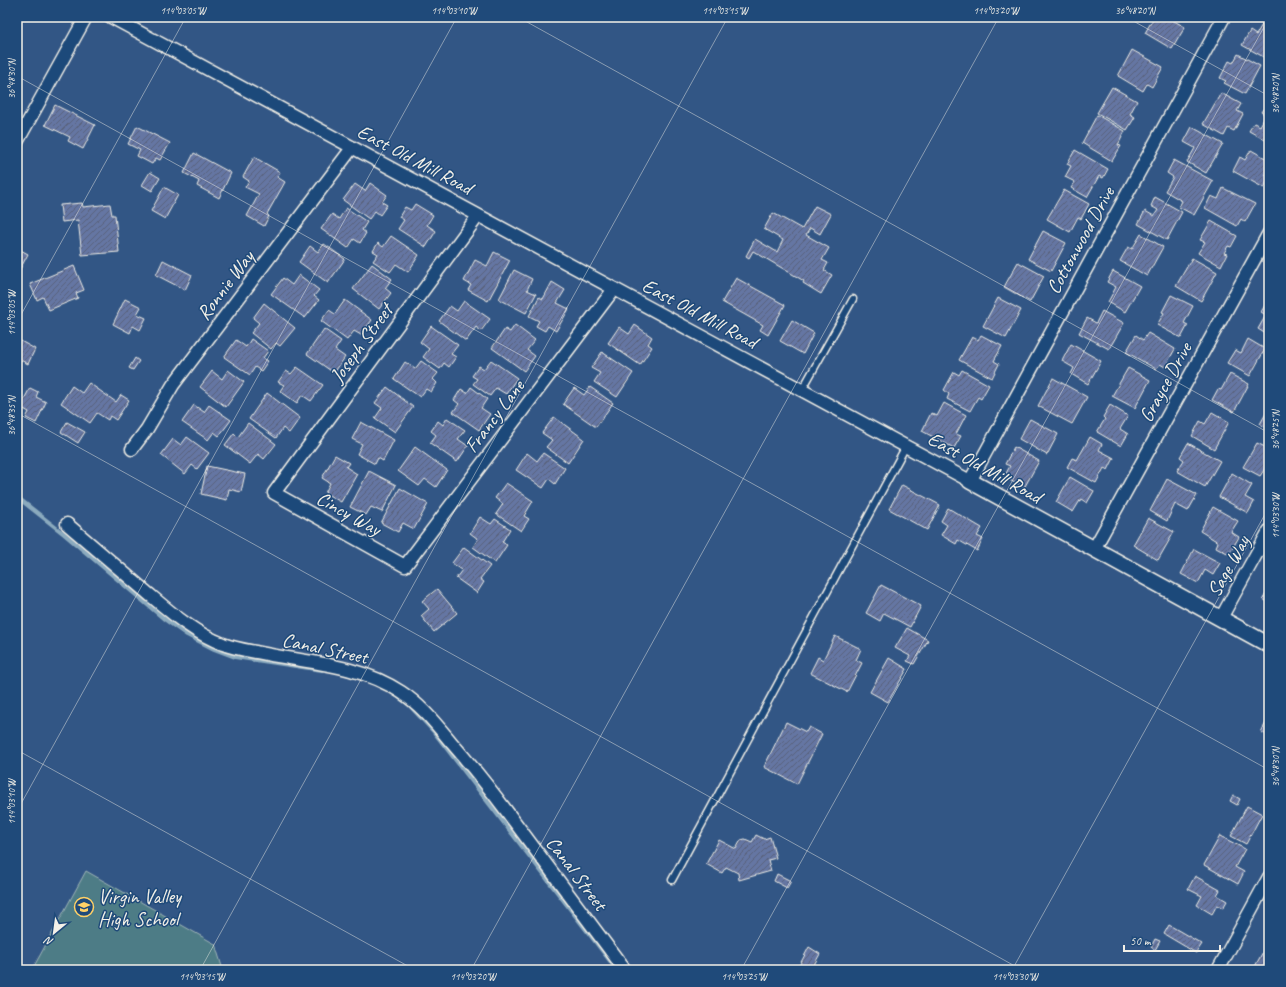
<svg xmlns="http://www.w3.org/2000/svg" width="1286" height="987" font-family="Caveat,sans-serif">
<defs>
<pattern id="building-hatch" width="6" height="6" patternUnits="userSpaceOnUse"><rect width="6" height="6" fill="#6576a3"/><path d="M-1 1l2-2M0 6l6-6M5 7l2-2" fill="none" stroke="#586179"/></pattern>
</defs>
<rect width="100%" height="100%" fill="#325685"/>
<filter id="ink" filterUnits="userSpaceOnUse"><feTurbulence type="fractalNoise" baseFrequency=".025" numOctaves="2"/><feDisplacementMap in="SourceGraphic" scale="8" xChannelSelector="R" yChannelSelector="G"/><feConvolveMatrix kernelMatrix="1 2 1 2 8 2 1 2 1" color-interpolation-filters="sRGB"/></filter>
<g filter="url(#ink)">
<path fill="#4e7c86" stroke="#a1b6b7" d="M86,871L215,944L223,970H32Z"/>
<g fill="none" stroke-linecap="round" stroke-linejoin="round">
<g stroke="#8baabe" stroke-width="4">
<path d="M17,497L64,534L163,618L187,635L214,649L235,657L322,670"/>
<path d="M394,694L409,705L434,732L617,970"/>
</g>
</g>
<g fill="url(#building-hatch)" stroke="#f4f1e8">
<path d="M1154,17H1167L1185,27L1172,49L1145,33Z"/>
<path d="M1263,23L1269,26V60L1242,45L1250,31L1256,35Z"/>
<path d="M1132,50L1163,67L1152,87L1147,84L1143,91L1118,76Z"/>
<path d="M1238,54L1260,66L1245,94L1224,83L1226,81L1220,78L1229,61L1233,63Z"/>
<path d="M1112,87L1137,101L1130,114L1135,117L1127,130L1097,113Z"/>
<path d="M1221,93L1241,104L1237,111L1243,114L1234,131L1228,128L1224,136L1203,124Z"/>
<path d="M55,105L95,125L83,149L68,141L70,137L45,125Z"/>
<path d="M1263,109L1269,113V142L1249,131L1254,123L1260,126L1266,115L1261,112Z"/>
<path d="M1097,115L1125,131L1118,145L1121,146L1112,161L1082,143Z"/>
<path d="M137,126L170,143L160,160L156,158L152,164L137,156L140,150L128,144Z"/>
<path d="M1192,127L1223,144L1206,173L1187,162L1195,148L1184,142Z"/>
<path d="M1075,150L1108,169L1103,178L1099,176L1087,197L1071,188L1075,182L1065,177L1071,166L1067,164Z"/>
<path d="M1251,150L1269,160V167L1265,174L1269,178L1264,188L1233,171L1240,157L1245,160Z"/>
<path d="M194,153L231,173L219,198L197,186L199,181L184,173Z"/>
<path d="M254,157L280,172L277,177L285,182L267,214L269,216L264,226L247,216L259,194L245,187L249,181L243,177Z"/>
<path d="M1174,160L1213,181L1194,215L1179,207L1182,201L1165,191L1173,177L1167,173Z"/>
<path d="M150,172L160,178L152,191L142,185Z"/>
<path d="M370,183L387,195L382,202L387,205L380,215L375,211L369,219L343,200L355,184L365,191Z"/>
<path d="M164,187L178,195L165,219L151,211Z"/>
<path d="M1223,188L1255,204L1245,222L1241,219L1237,226L1205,208L1211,196L1218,199Z"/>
<path d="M1064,190L1089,204L1081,219L1078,217L1070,232L1047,219Z"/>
<path d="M1155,197L1182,212L1167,240L1138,224L1145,211L1154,216L1158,210L1151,206Z"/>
<path d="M82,203L83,207L110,204L112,215H115L119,252L82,255L78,220L62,222L60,205Z"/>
<path d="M415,204L433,215L427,225L436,231L426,247L398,229L404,220L399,217L405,207L411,210Z"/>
<path d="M815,206L831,214L820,234L810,228L806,235L829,248L822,260L828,263L824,270L832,275L821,294L803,283L804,281L753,251L749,258L746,256L755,239L777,252L783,240L764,229L773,213L802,229Z"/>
<path d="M346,208L367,222L362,230L366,233L360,243L354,239L348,248L321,229L332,214L339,219Z"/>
<path d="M1211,221L1237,236L1231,247L1228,246L1224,253L1227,254L1221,266L1198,253L1205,242L1200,240Z"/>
<path d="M1043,231L1066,243L1051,271L1028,259Z"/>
<path d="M1141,234L1163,247L1147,276L1120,261L1128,247L1132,249Z"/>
<path d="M391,236L419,255L408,272L396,264L390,272L373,261L378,254L373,251L378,243L383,247Z"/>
<path d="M324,244L345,259L328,283L299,262L310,246L318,252Z"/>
<path d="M17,248L28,254L17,275Z"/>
<path d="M494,252L510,260L488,301L468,290L471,285L464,281L475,260L487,266Z"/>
<path d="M1192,258L1217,272L1201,301L1176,286Z"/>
<path d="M163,260L192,275L185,290L156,275Z"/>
<path d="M1018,262L1044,276L1030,302L1004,287Z"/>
<path d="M372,264L392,279L385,288L391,293L379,309L353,289Z"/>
<path d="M74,266L84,290L76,293L78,298L49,310L43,297L37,300L30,284Z"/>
<path d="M514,270L532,279L527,290L536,294L526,313L499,299Z"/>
<path d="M1113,271L1140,286L1125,312L1108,302L1116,287L1107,282Z"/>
<path d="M299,275L319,290L314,296L319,300L305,318L271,294L283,278L292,285Z"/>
<path d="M736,278L785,305L768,335L760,330L763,325L722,302Z"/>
<path d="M552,282L565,290L557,303L569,309L556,331L548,326L545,331L536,326L539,321L529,316L539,297L543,299Z"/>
<path d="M1171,295L1193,306L1184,323L1188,325L1181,338L1157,325L1164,313L1162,312Z"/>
<path d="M998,298L1021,310L1006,338L983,326Z"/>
<path d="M125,299L141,307L137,314L146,318L140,330L133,326L130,333L113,324Z"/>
<path d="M345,300L372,320L361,335L354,331L347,340L321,321L329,310L335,314Z"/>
<path d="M1268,300L1269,301V336L1258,329L1266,315L1261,312Z"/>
<path d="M464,301L490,319L481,331L476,327L466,341L439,321L450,306L457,311Z"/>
<path d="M264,303L295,328L280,346L276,343L271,349L251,333L259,323L253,318Z"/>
<path d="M1102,311L1124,323L1109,349L1079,333L1087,318L1096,323Z"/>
<path d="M792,320L814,333L803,354L780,341Z"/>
<path d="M515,325L535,340L527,350L535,356L524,371L492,348L505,329L510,332Z"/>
<path d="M635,325L652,337L648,344L652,347L640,365L608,343L619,327L629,334Z"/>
<path d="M431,326L458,345L451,354L456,357L449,367L444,363L440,369L423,357L429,349L420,342Z"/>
<path d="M324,329L341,341L335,350L345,357L334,373L307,354Z"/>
<path d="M1148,333L1175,349L1165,367L1160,364L1156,369L1126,352L1136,335L1143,340Z"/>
<path d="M981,335L1002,346L994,361L999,364L992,378L959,360L972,337L978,340Z"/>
<path d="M17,339L35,349L28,364L17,358Z"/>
<path d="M251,339L268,351L263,358L268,361L261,371L255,367L250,375L224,357L236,340L246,347Z"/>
<path d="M1248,339L1265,349L1250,376L1227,363L1235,350L1241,353Z"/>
<path d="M1071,344L1101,361L1088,384L1071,374L1074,368L1062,361Z"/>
<path d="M602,352L633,373L617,397L594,382L600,373L591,368Z"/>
<path d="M135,358L139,361L133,370L129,368Z"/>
<path d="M491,360L517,378L506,394L496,388L490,396L473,384L477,379L472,376L479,366L484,369Z"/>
<path d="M421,361L438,373L433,379L437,383L431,392L426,389L420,397L394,379L405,362L415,369Z"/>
<path d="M297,367L323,385L311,401L302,395L297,403L280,391L284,385L278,382L286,371L291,374Z"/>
<path d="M1128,368L1150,380L1135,408L1112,396Z"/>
<path d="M228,370L244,382L226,407L200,387L212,371L222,379Z"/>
<path d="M962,370L989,385L981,399L978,397L970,411L947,399L949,394L944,390L954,372L959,375Z"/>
<path d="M1230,374L1249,384L1234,412L1212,400L1218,389L1221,390Z"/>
<path d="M1053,378L1087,397L1072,424L1038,406Z"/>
<path d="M89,383L116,402L121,395L129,400L116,420L110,416L108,420L97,413L90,423L61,403L72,386L82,393Z"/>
<path d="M387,387L413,407L395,432L375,418L382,408L375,403Z"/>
<path d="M471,387L487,399L481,408L490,414L479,430L453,412L459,404L454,400L461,389L467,393Z"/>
<path d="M590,387L613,403L596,427L563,404L574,388L584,395Z"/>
<path d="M30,388L38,392L36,397L46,402L36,423L26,418L29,412L20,407Z"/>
<path d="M267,393L300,418L289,433L283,428L276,438L249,419Z"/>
<path d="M944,403L966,415L956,434L961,436L954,448L922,431L931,413L937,416Z"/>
<path d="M194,405L204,412L209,405L231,420L219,436L214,432L208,440L182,422Z"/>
<path d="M1110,405L1128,416L1120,429L1128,434L1121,446L1097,432L1105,419L1103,417Z"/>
<path d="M1269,408V430L1260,424Z"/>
<path d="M1212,412L1229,422L1214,449L1192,436L1200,421L1205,424Z"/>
<path d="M554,417L584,439L568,463L546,447L552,440L542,433Z"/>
<path d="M447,418L465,430L458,439L468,446L457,462L430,443L436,435L431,431L438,421L443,425Z"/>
<path d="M1030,419L1058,434L1047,455L1019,439Z"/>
<path d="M67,422L85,432L78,443L61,432Z"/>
<path d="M361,422L394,440L383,461L378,458L375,464L357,454L362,444L352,439Z"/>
<path d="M248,423L276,444L264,459L258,454L250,464L225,445L234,433L238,437Z"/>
<path d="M187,437L209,453L197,469L192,465L185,474L161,455L173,439L181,445Z"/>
<path d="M1090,437L1102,444L1099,450L1114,458L1108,470L1104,468L1096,483L1067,467L1072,458L1077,460Z"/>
<path d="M1188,443L1220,461L1205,487L1177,471L1184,460L1180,457Z"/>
<path d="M1257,443L1269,449V464H1268L1260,476L1243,467Z"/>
<path d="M415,447L447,470L436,487L425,479L419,486L398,471Z"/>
<path d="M1014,447L1039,461L1024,488L1004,477L1010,466L1005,464Z"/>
<path d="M527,453L537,461L543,453L565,468L555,484L549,479L543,488L516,470Z"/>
<path d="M335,455L349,463L346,467L357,474L341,502L325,493L330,483L322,478Z"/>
<path d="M207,466L245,474L241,492L229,489L227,500L201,494Z"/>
<path d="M369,471L396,485L382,512L371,507L366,515L350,507Z"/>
<path d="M1232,473L1252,485L1245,497L1254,502L1248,513L1219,497Z"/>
<path d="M1070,477L1094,491L1087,503L1081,499L1073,512L1056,502Z"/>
<path d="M1167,479L1197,495L1188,511L1175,504L1167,521L1150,511Z"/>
<path d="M506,483L533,501L524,516L529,519L521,531L496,514L503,504L495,498Z"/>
<path d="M902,485L940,505L927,530L889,509Z"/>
<path d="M400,488L428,504L414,529L403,523L398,532L381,523Z"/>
<path d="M1213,507L1238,521L1231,532L1239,537L1229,554L1216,547L1218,542L1200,531Z"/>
<path d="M948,508L982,528L977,536L983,539L977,551L958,540L956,544L941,535L947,525L941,521Z"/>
<path d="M480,517L491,524L495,519L510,529L502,542L507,545L495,563L473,547L478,539L470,533Z"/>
<path d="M1148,518L1174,532L1158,560L1133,545Z"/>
<path d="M464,547L490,566L480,579L484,582L477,593L456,578L462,570L452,563Z"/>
<path d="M1194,549L1220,563L1213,575L1205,570L1198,583L1181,574Z"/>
<path d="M881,585L921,606L910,627L884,613L880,621L866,613Z"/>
<path d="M1269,588V603L1263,599Z"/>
<path d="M437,589L457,613L434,632L421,616L429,609L422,601Z"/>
<path d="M907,628L928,640L914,664L907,661L910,656L895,648Z"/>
<path d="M835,636L861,649L856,660L862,663L847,692L810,673L818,657L823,660Z"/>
<path d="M889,658L907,669L888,702L870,692Z"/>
<path d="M1268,719L1269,720V736L1261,732Z"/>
<path d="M786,722L806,732L809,727L822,734L797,784L764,767Z"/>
<path d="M1233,795L1240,799L1237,805L1230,801Z"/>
<path d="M1247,806L1262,814L1246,844L1231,836Z"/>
<path d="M756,835L764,839L770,837L776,858L768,860L771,871L739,880L738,873L726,867L722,873L706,864L719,840L736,849L741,840L745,839L752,842Z"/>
<path d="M1220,836L1245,849L1235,867L1244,872L1238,884L1204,865Z"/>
<path d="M777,874L791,881L787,888L774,881Z"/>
<path d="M1195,876L1220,890L1217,895L1227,901L1223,908L1217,905L1212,914L1197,905L1202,896L1188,889Z"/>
<path d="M1169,925L1202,944L1196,953L1164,934Z"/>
<path d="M1155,939L1160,941L1155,950L1151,947Z"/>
<path d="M809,947L820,954L811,970H806L799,966Z"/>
<path d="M1265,948L1269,950V970H1253Z"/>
</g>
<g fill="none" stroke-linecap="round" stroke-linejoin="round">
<g stroke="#f4f1e8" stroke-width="9">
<g id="service">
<path d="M802,390L853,299"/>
<path d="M672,880L906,446"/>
</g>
</g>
<g stroke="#f4f1e8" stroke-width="15">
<g id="minor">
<path d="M111,17L970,481L1224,17"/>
<path d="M17,142L86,17"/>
<path d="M478,216L274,493L405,566L614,289"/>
<path d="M132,449L147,429L173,385L352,148"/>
<path d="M67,524C93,546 118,568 144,590C168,610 193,633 223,644C233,648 245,650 256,652C305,663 357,663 401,692C421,705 436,724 451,742C470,764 488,786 505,809C545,863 585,916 625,970"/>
<path d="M1094,549L1269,233"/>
<path d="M1221,618L1269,531"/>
<path d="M1218,970L1269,877"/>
</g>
</g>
<g stroke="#f4f1e8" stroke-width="18">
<path id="tertiary" d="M970,481L1269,645"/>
</g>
<use href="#service" stroke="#1f4a7a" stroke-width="6"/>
<use href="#minor" stroke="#1f4a7a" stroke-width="12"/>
<use href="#tertiary" stroke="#1f4a7a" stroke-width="15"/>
</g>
</g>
<path fill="none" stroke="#f4f1e8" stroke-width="1" stroke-opacity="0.45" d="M518,17L1269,433M1126,17L1269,96M17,76L1269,770M17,322L186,17M17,413L1022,970M17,750L415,970M17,811L457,17M200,970L728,17M471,970L999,17M741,970L1269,18M1012,970L1269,507"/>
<defs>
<g id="school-ring" transform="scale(1)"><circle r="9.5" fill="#1f4a7a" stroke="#ffd166" stroke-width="1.5"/><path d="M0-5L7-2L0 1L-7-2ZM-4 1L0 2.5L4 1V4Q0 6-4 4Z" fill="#ffd166"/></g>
</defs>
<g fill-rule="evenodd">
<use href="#school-ring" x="84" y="907"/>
</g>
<g text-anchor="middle" stroke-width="3" stroke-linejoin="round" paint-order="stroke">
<g font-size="20" fill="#f4f1e8" stroke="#1f4a7a">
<text transform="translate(415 159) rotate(28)" y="7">East Old Mill Road</text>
<text transform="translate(1080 240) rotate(-61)" y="7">Cottonwood Drive</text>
<text transform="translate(225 285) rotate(-53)" y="7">Ronnie Way</text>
<text transform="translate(700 313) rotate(28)" y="7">East Old Mill Road</text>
<text transform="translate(361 343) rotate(-54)" y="7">Joseph Street</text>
<text transform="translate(1165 382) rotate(-61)" y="7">Grayce Drive</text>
<text transform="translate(494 416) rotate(-53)" y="7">Francy Lane</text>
<text transform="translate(985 467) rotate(29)" y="7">East Old Mill Road</text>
<text transform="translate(349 513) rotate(29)" y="7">Cincy Way</text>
<text transform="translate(1228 566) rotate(-61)" y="7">Sage Way</text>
<text transform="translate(325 648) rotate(12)" y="7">Canal Street</text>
<text transform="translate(577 873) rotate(53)" y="7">Canal Street</text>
</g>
<g font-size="20" fill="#f4f1e8" stroke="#1f4a7a" text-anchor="start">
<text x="98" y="903">Virgin Valley<tspan x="98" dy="23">High School</tspan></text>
</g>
</g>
<rect width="1286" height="987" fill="none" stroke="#1f4a7a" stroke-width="44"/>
<g transform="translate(54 933) rotate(209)" stroke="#1f4a7a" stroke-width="3" paint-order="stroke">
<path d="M0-3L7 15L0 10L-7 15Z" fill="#f4f1e8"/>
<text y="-6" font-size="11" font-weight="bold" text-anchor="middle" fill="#f4f1e8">N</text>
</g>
<path d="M1124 945v6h96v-6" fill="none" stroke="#f4f1e8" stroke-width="2"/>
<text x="1130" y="945" font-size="12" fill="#f4f1e8" stroke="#1f4a7a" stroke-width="3" paint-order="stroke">50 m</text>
<rect x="22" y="22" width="1242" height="943" fill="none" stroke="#f4f1e8" stroke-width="1.5"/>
<g font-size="10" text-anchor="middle" fill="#f4f1e8">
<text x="183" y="14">114°03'05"W</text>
<text x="454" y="14">114°03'10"W</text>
<text x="725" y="14">114°03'15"W</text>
<text x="996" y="14">114°03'20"W</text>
<text x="1135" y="14">36°48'20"N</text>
<text transform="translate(11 79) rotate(-90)" y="4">36°48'30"N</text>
<text transform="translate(1275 94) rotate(-90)" y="4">36°48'20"N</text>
<text transform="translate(11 313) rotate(-90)" y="4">114°03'05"W</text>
<text transform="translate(11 416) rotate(-90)" y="4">36°48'35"N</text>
<text transform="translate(1275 430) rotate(-90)" y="4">36°48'25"N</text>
<text transform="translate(1275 516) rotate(-90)" y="4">114°03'30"W</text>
<text transform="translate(1275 767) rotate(-90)" y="4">36°48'30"N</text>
<text transform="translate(11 802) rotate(-90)" y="4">114°03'10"W</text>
<text x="202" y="980">114°03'15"W</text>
<text x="473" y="980">114°03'20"W</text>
<text x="744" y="980">114°03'25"W</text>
<text x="1015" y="980">114°03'30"W</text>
</g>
</svg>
